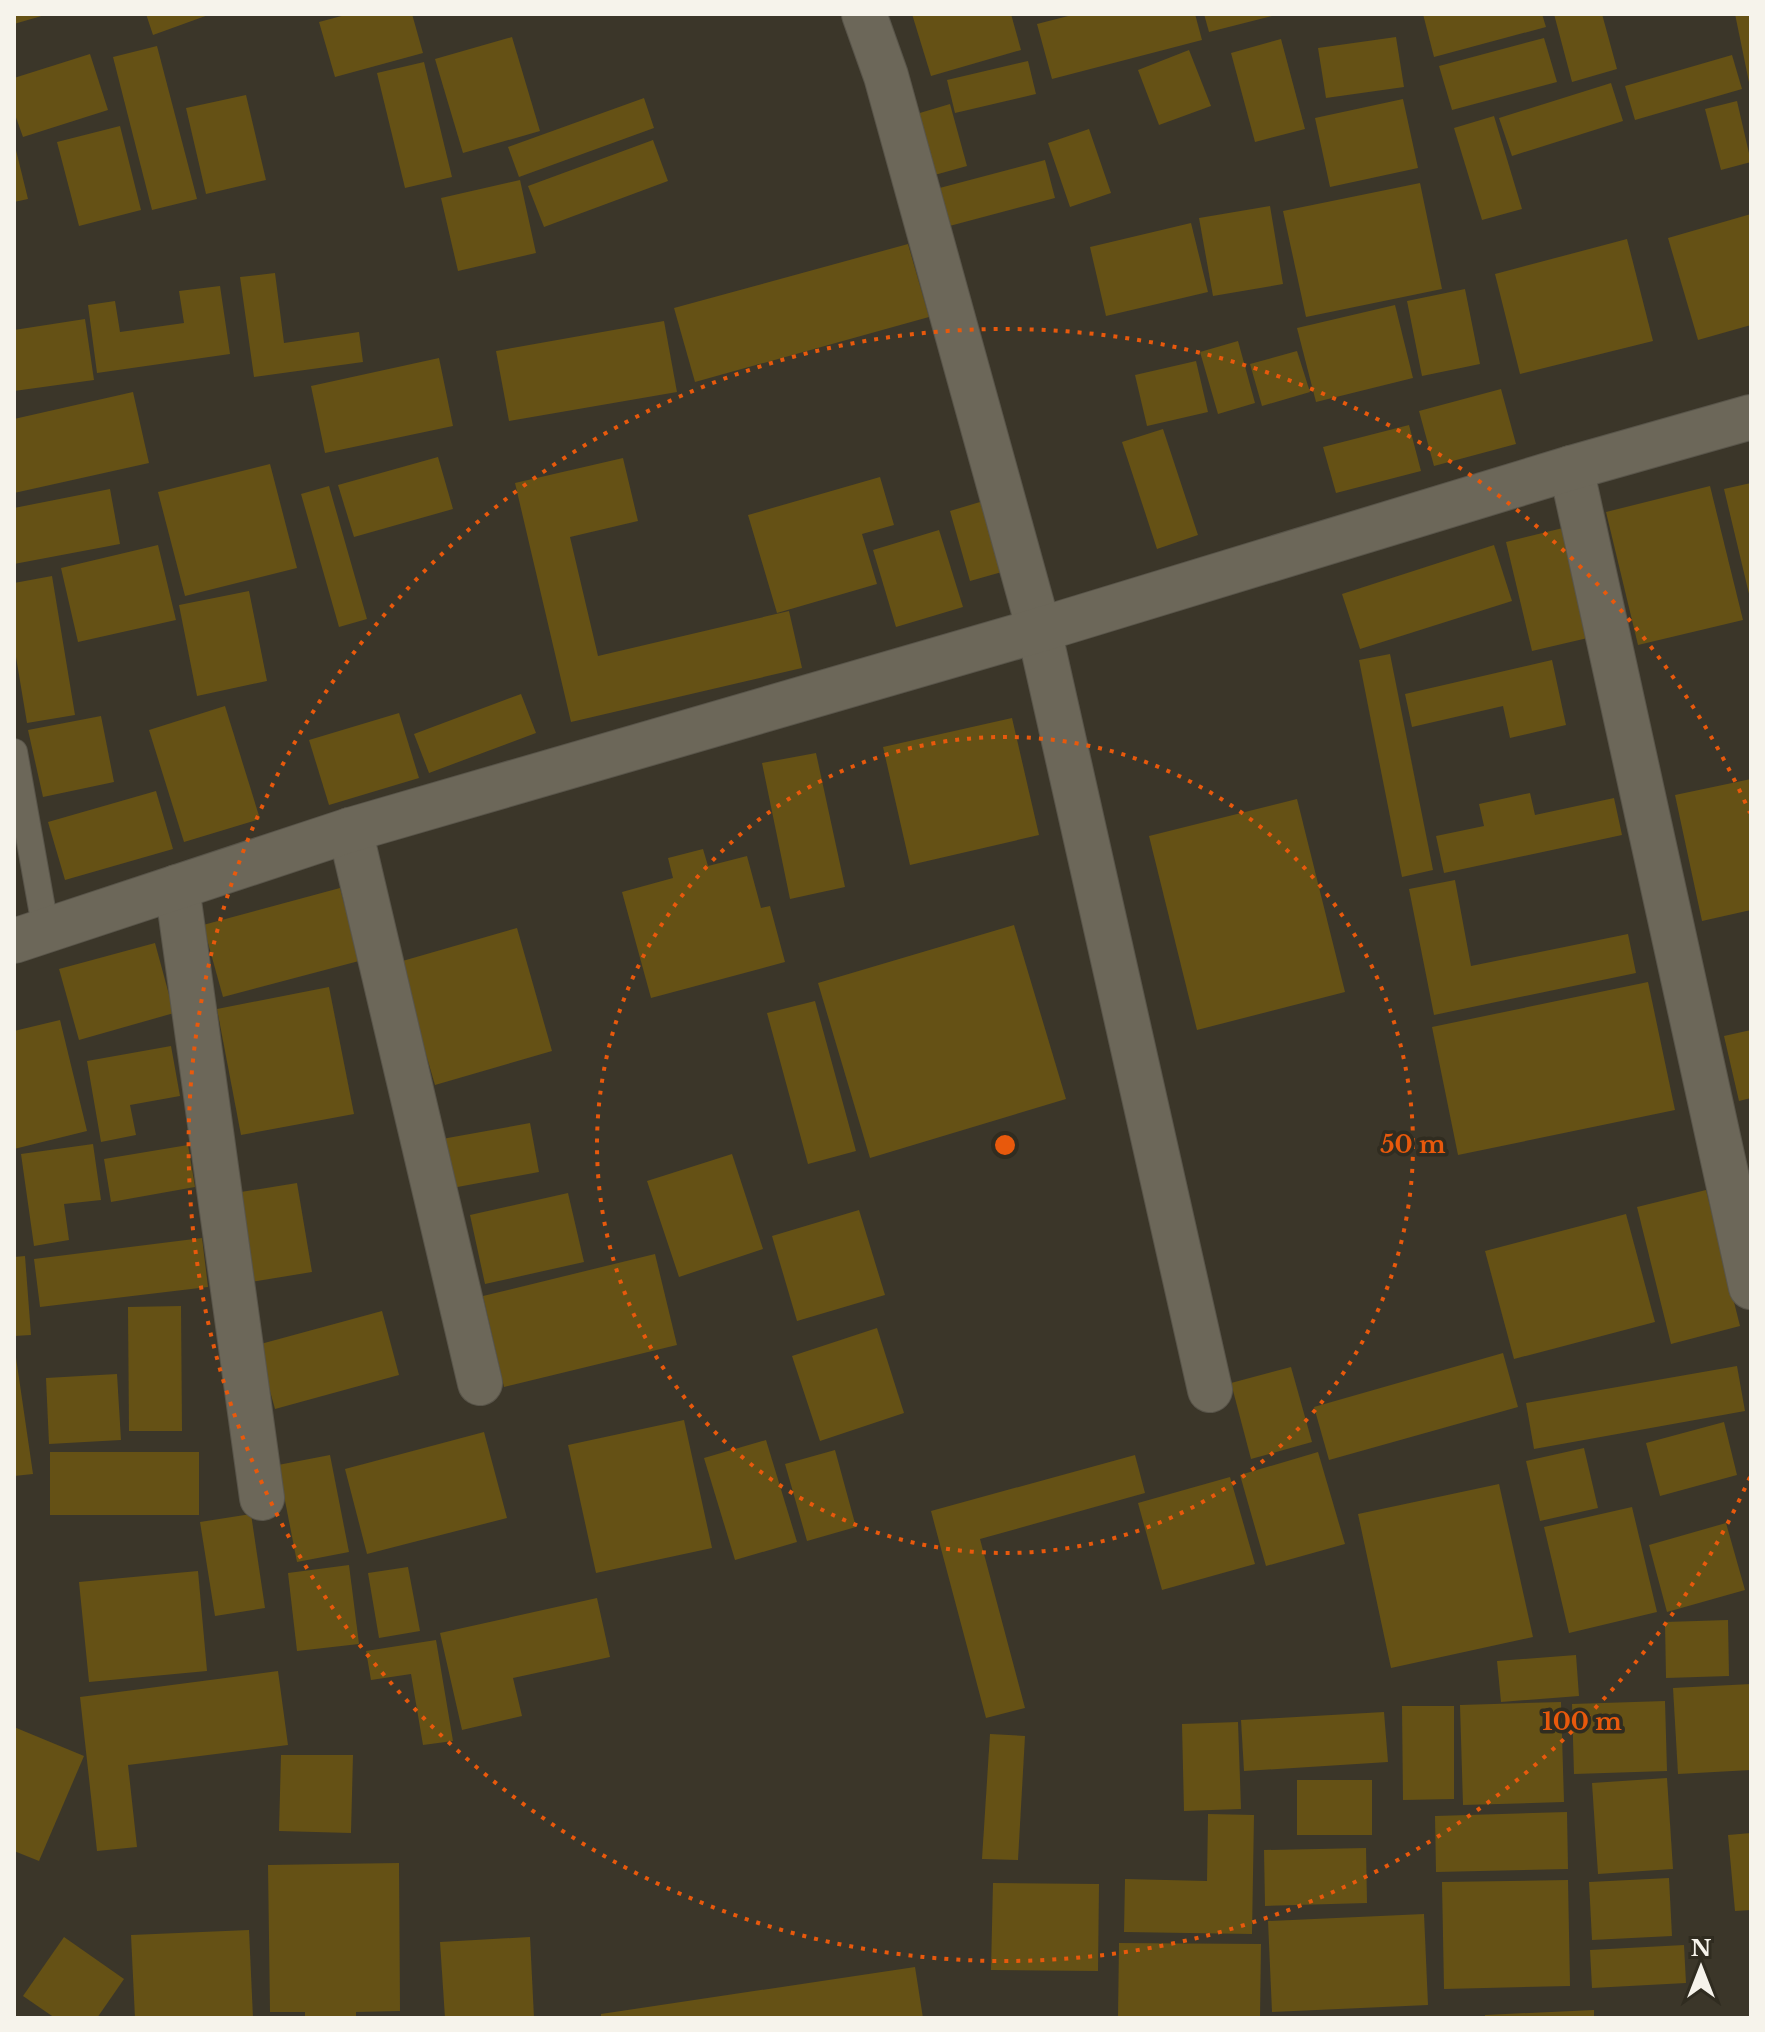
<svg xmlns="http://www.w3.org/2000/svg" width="1765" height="2032" font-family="'Libre Baskerville',serif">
<rect width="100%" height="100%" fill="#3b3629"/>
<g fill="#655115">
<path d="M14,14H45V15L14,24Z"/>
<path d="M146,14H211L153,35Z"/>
<path d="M349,14H412L423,53L335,77L319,22Z"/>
<path d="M912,14H1011L1021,50L931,76Z"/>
<path d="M1076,14H1195L1202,40L1052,79L1037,24Z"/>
<path d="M1204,14H1276V15L1209,32Z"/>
<path d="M1423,14H1542L1546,27L1434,57Z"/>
<path d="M1554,14H1602L1617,69L1572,82Z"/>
<path d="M1735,14H1751V86L1750,87Z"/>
<path d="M512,37L540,131L463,153L435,59Z"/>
<path d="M1396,37L1404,87L1326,98L1318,48Z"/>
<path d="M1544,38L1557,82L1452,110L1439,66Z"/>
<path d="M1281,39L1305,129L1255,142L1231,53Z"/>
<path d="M157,46L197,199L152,210L113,57Z"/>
<path d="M1189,50L1211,106L1159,125L1138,70Z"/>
<path d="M90,54L108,110L23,137L14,112V78Z"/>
<path d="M1732,55L1742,89L1635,120L1625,86Z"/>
<path d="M1028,61L1036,94L955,113L947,80Z"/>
<path d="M424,62L452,177L405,188L377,73Z"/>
<path d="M1611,83L1623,121L1512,156L1499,118Z"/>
<path d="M246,95L266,180L206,194L186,108Z"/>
<path d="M644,98L654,128L519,177L508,147Z"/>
<path d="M1403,99L1418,168L1330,187L1315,118Z"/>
<path d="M1737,101L1751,162L1721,170L1705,109Z"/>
<path d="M950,104L967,166L931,176L913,115Z"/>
<path d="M1494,116L1522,209L1482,220L1454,128Z"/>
<path d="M120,126L141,210L79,226L57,142Z"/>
<path d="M1089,129L1111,193L1070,207L1048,143Z"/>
<path d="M653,140L668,181L544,227L528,186Z"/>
<path d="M14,142L28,199L14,202Z"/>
<path d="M1045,160L1055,198L942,228L932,190Z"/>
<path d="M520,180L536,253L458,271L441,198Z"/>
<path d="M1420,183L1442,289L1306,317L1283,211Z"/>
<path d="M1270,206L1283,284L1213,296L1199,218Z"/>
<path d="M1751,214V325L1698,340L1668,238Z"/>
<path d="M1191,223L1208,292L1106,316L1090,247Z"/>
<path d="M1627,239L1653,341L1520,374L1495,274Z"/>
<path d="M908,244L929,317L695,382L674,308Z"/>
<path d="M275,273L284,343L359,332L363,362L254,377L240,277Z"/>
<path d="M220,286L230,354L97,373L88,305L115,301L120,332L184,323L179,291Z"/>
<path d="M1465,289L1480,364L1422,376L1407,301Z"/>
<path d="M1395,305L1413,378L1316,402L1297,328Z"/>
<path d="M85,319L94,380L14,391V330Z"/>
<path d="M664,321L677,392L509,421L496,351Z"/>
<path d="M1238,341L1255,403L1218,414L1200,352Z"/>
<path d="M1297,351L1310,392L1262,406L1250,364Z"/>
<path d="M439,358L453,426L325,453L311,386Z"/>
<path d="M1196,361L1208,412L1147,426L1135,375Z"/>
<path d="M1501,389L1516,444L1434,466L1419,411Z"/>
<path d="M133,392L149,463L14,493V419Z"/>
<path d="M1409,425L1421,471L1336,493L1323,447Z"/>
<path d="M1163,429L1198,535L1157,549L1122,442Z"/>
<path d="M438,457L453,509L354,537L338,485Z"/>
<path d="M623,458L638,521L570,537L598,656L789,611L802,668L571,722L515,483Z"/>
<path d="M270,464L297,568L185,596L158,492Z"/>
<path d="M880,477L894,525L862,534L877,584L777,613L748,515Z"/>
<path d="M1751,483V597L1750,598L1724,489Z"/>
<path d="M329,486L367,619L339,627L301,494Z"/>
<path d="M1710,486L1743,620L1638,645L1606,512Z"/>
<path d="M110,489L120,544L14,564V508Z"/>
<path d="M990,499L1009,570L970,581L950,511Z"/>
<path d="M1567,527L1592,637L1532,651L1506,542Z"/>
<path d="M939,530L963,607L896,627L873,550Z"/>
<path d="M158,545L176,620L78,642L61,568Z"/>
<path d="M1494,545L1512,601L1360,649L1342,594Z"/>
<path d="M52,576L75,715L27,723L14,645V583Z"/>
<path d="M249,591L267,681L197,696L179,605Z"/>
<path d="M1390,654L1433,870L1402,877L1359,660Z"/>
<path d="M1552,660L1566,725L1510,738L1503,706L1412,727L1405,694Z"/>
<path d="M521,694L536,733L429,773L414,734Z"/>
<path d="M225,706L260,819L184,842L149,730Z"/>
<path d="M399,713L419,778L329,805L309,740Z"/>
<path d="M101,716L114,782L43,797L28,730Z"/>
<path d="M1012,718L1039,835L910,865L883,747Z"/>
<path d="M816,753L845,887L790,899L762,763Z"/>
<path d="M1751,779V910L1702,921L1675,795Z"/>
<path d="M156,791L173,849L65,880L48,822Z"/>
<path d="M1530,793L1535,815L1614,798L1622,835L1444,873L1436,836L1484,826L1479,804Z"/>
<path d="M1297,799L1345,992L1197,1030L1149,836Z"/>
<path d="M703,849L708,866L747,856L761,908L770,906L785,962L651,998L622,892L673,878L668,858Z"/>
<path d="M1455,880L1471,966L1628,934L1636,973L1434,1015L1409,889Z"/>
<path d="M340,888L359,961L223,997L203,925Z"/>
<path d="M1014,925L1066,1099L870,1158L818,983Z"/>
<path d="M517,928L552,1051L435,1085L399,962Z"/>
<path d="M155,943L174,1013L79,1040L59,969Z"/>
<path d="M1648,982L1675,1110L1458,1155L1432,1027Z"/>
<path d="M329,987L354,1114L241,1135L217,1009Z"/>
<path d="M815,1001L856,1151L808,1164L767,1013Z"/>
<path d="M60,1020L87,1131L14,1149V1031Z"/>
<path d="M1751,1030V1098L1739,1101L1724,1036Z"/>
<path d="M171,1046L180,1096L130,1105L136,1135L101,1142L87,1061Z"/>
<path d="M530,1123L539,1172L452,1188L442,1139Z"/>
<path d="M93,1144L101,1200L64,1204L69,1240L34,1246L21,1154Z"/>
<path d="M188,1145L195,1187L111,1202L104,1159Z"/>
<path d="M732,1154L763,1249L679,1277L647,1181Z"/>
<path d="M297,1183L312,1272L251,1282L235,1193Z"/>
<path d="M1706,1190L1740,1326L1671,1344L1637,1207Z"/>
<path d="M568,1193L584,1262L485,1284L470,1215Z"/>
<path d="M859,1210L885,1295L797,1321L772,1236Z"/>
<path d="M1626,1214L1655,1322L1514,1359L1485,1251Z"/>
<path d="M202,1238L208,1287L40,1307L34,1259Z"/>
<path d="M655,1254L677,1345L504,1387L483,1296Z"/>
<path d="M25,1256L31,1335L14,1336V1257Z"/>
<path d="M181,1306L182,1431H129L128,1307Z"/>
<path d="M382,1311L399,1375L275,1409L257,1345Z"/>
<path d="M877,1328L904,1413L820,1441L792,1356Z"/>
<path d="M14,1344L33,1474L14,1476Z"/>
<path d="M1503,1353L1518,1407L1329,1460L1314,1407Z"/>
<path d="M1737,1366L1745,1411L1534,1449L1526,1403Z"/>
<path d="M1291,1367L1312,1442L1251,1459L1231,1383Z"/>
<path d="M117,1374L121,1440L49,1444L46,1378Z"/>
<path d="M684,1420L712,1548L596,1573L568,1445Z"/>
<path d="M1724,1422L1737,1475L1660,1496L1646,1443Z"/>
<path d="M484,1432L507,1518L367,1554L345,1469Z"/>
<path d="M766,1440L797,1542L735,1560L704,1458Z"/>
<path d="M1584,1448L1598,1508L1540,1521L1526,1461Z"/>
<path d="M835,1450L856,1527L807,1541L785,1464Z"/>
<rect x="50" y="1452" width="149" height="63"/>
<path d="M1318,1452L1345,1544L1266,1566L1240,1475Z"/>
<path d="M330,1455L349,1552L297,1562L278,1465Z"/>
<path d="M1135,1455L1145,1493L980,1539L1025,1708L986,1718L931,1511Z"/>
<path d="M1230,1477L1255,1564L1162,1590L1138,1503Z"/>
<path d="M1499,1484L1533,1637L1391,1668L1358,1514Z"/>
<path d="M1632,1507L1657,1612L1569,1633L1544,1527Z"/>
<path d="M251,1514L265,1608L215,1616L200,1522Z"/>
<path d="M1726,1523L1745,1590L1667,1612L1649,1545Z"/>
<path d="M349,1565L359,1644L297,1651L288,1573Z"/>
<path d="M408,1567L420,1631L379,1638L368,1573Z"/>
<path d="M198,1571L207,1671L89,1682L79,1582Z"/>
<path d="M597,1598L610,1657L513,1678L522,1716L462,1730L440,1633Z"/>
<path d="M1728,1620L1729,1676L1666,1678L1665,1622Z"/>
<path d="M436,1640L453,1741L423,1745L411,1674L371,1680L366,1651Z"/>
<path d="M1576,1655L1579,1696L1501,1702L1497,1661Z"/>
<path d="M278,1671L288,1745L128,1765L137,1847L97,1851L80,1697Z"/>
<path d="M1751,1684V1770L1678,1774L1673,1688Z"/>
<path d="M1665,1701L1667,1771L1574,1774L1572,1704Z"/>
<path d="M1561,1702L1564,1802L1463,1805L1460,1705Z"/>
<path d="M1402,1706H1454V1799L1403,1800Z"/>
<path d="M1384,1712L1388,1762L1244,1771L1241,1720Z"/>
<path d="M1238,1722L1241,1809L1184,1811L1182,1724Z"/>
<path d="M14,1727L84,1756L39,1861L14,1851Z"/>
<path d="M990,1734L1025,1736L1018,1860L982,1859Z"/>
<path d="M281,1755H353L351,1833L279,1831Z"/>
<path d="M1667,1778L1673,1869L1598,1874L1592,1783Z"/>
<rect x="1297" y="1780" width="75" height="55"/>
<path d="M1567,1812L1568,1869L1436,1872L1435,1816Z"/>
<path d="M1208,1814L1254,1815L1252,1934L1124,1932L1125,1879L1207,1881Z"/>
<path d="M1751,1833V1910L1735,1911L1728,1835Z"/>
<path d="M1366,1848L1367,1903L1265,1906L1264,1850Z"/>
<path d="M399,1863L400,2011L356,2012V2018H305V2012H270L268,1865Z"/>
<path d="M1669,1878L1672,1936L1592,1940L1589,1882Z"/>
<path d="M1568,1880L1570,1986L1444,1989L1442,1882Z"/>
<path d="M993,1883L1099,1884L1098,1971L991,1970Z"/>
<path d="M1424,1914L1428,2005L1272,2012L1268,1921Z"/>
<path d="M249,1930L253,2018H135L131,1935Z"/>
<path d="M64,1937L124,1979L97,2018H55L23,1996Z"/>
<path d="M530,1937L534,2018H445L440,1942Z"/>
<path d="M1119,1943L1261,1944L1260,2018H1118Z"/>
<path d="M1684,1945L1686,1983L1592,1988L1590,1950Z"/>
<path d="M915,1967L923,2018H601V2014Z"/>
<path d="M1594,2010V2018H1485V2015Z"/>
</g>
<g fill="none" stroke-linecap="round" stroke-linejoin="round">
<g stroke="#59554a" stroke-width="28">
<path id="service" d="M14,752L46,931"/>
</g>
<g stroke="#59554a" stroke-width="46">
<g id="minor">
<path d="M864,14L886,76L1039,630L1210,1390"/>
<path d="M1571,468L1751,1287"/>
<path d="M350,830L480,1383"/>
<path d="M177,887L262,1498"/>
</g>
</g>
<g stroke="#59554a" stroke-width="46">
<path id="tertiary" d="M14,941L350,830L1039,630L1571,468L1751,417"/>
</g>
<use href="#service" stroke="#6c6759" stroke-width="26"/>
<use href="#minor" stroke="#6c6759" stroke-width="44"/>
<use href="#tertiary" stroke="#6c6759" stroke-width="44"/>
</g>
<g fill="none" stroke="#e8590c" stroke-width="4" stroke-dasharray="4 8">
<circle cx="1005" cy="1145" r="408"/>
<path d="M1750 1477A816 816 0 1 1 1750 813"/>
</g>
<circle cx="1005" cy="1145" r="12" fill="#e8590c" stroke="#302c20" stroke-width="4"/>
<g font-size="24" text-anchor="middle" font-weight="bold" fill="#e8590c" stroke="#302c20" stroke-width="7" stroke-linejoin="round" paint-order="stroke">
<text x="1413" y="1153">50 m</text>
<text x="1582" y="1730">100 m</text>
</g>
<rect width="1765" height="2032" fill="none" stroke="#f6f3eb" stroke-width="32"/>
<g transform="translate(1701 1968)" stroke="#302c20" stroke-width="6" paint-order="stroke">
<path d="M0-6L14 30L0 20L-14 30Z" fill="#f6f3eb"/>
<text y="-12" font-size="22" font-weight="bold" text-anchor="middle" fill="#f6f3eb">N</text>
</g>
</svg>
